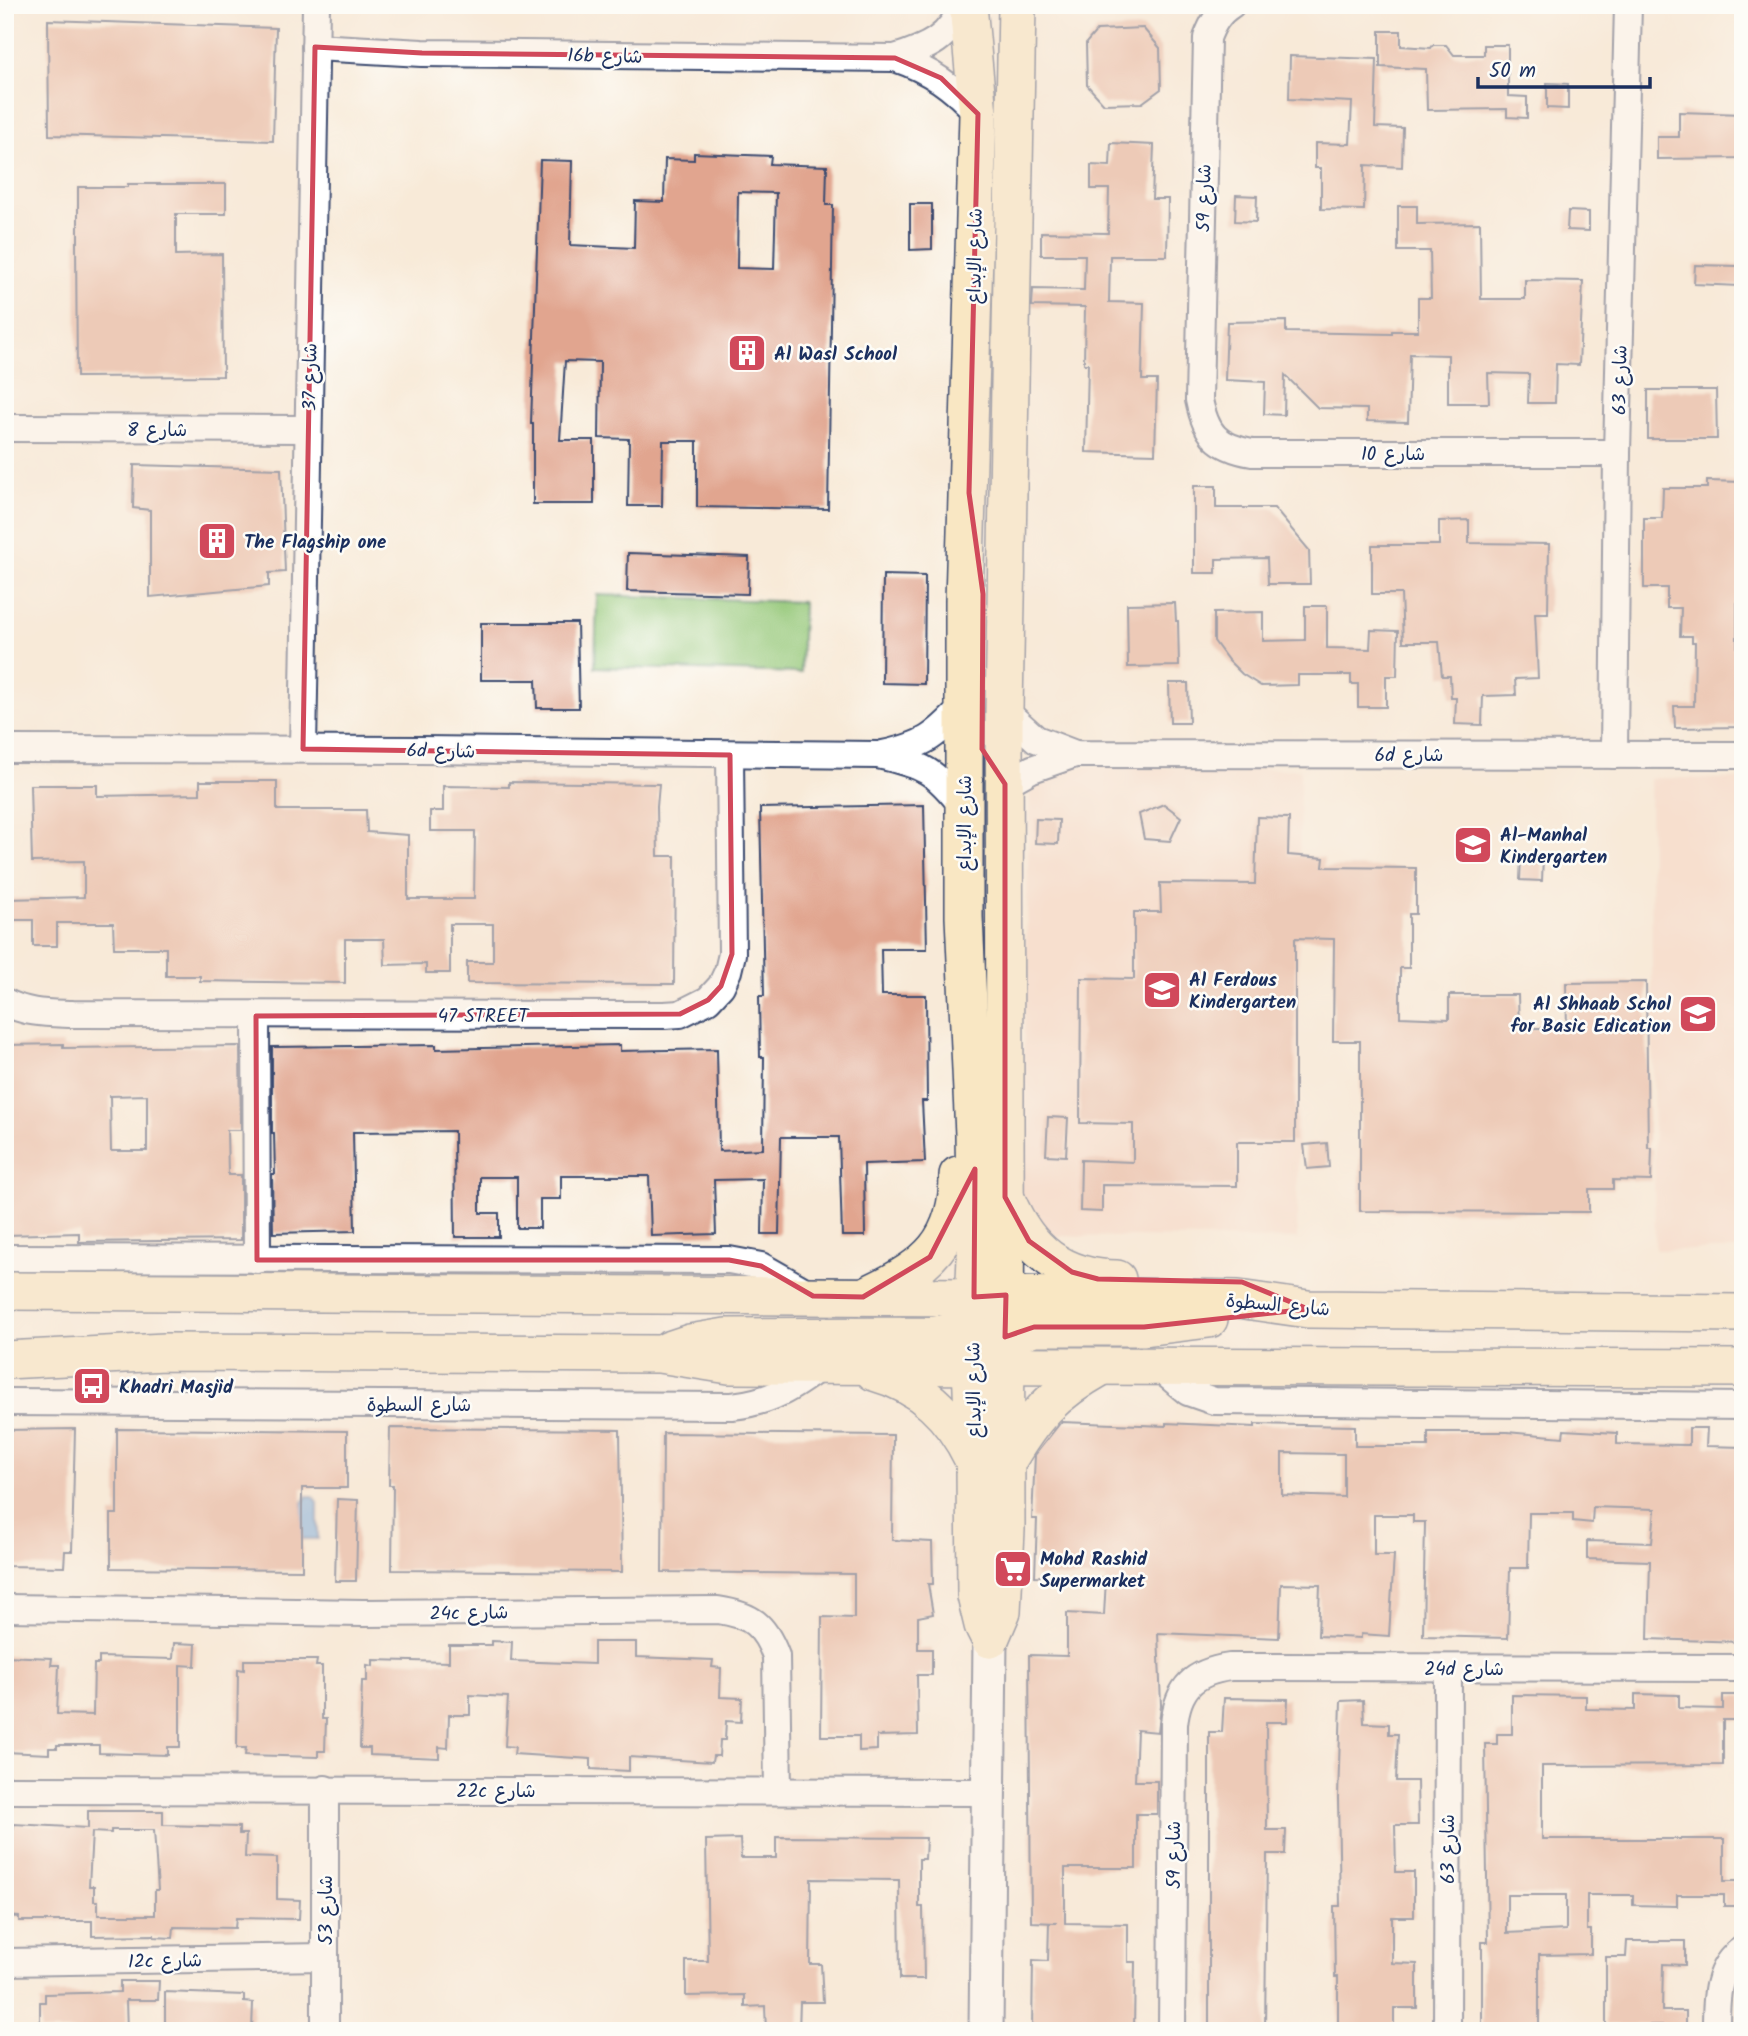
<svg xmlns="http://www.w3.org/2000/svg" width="1748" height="2036" font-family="Kalam,'Playpen Sans Arabic',sans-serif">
<rect width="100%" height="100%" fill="#fdfcf7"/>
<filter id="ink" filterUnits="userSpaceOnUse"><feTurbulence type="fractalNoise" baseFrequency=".0143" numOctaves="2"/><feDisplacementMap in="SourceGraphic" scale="14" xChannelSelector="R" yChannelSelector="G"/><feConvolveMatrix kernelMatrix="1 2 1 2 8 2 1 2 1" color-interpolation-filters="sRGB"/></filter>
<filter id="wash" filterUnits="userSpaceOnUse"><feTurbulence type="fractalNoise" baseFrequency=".00686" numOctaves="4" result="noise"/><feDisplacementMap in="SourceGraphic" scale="28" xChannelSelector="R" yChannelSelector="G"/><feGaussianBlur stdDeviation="1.57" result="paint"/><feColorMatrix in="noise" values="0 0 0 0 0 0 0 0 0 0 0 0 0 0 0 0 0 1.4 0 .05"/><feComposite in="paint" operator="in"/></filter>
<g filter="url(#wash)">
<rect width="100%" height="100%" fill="#f8ead8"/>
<g fill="#f5d3c2">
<path d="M1053,766L1300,769L1297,1239L1050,1236L1020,1193L1030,787Z"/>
<path d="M1650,778L1743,779V1250H1655Z"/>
</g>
<path fill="#95c879" stroke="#587c6c" stroke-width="2" d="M597,595L803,602L801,673L595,667Z"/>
<path fill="#71a8df" stroke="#466c9e" stroke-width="2" d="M307,1496H313L318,1504V1539H302V1504Z"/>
<g id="blocks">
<g fill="#e1a58f" fill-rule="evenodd">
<path d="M48,20L276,28L273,141L49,135Z"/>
<path d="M1143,28L1160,48L1161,89L1142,103L1104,104L1087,85L1086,43L1097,30Z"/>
<path d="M1380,31H1401V46L1431,48L1433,45H1446L1454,55H1484V45H1508V96L1527,97V118L1507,117V109L1427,110L1426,69L1380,67Z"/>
<path d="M1290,56L1377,59L1375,127L1403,128L1402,167L1365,165L1364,210L1321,209V168H1315V143L1350,144L1352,102L1289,99Z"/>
<path d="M1547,83L1568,84V109L1547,108Z"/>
<path d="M1679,112L1743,114V158L1657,159V137H1679Z"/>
<path d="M1111,143L1154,145L1152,199H1168L1167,256H1110L1109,302L1144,303L1142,380H1157L1155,454L1086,452L1088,364H1084L1085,307L1032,306L1033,289L1084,290L1085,255H1041V232L1108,233L1109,189H1091V165L1110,166Z"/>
<path d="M694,153L771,156L770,164L827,166L826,205H833L828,509L697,507V441H663L662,506H628L629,439L599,438L600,362L565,361L560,440H594V504H533V424H531L540,160L572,161L570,245L634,248L635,201L664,202L665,159L694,160ZM738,192L776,193L774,269L737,268Z"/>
<path d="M128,184H226V214H176V255L222,254L223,376L77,377L76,242H78V187H128Z"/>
<path d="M1236,195L1257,196L1256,222L1235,221Z"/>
<path d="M910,204H932V249L910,250Z"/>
<path d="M1398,206H1417V224L1480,223L1481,299H1525V280L1583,281L1579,365L1556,364L1555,403H1528L1529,374L1488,373L1489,403H1448V355L1410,354L1408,422L1367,421V409L1318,408L1285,375L1284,415L1264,414L1265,382L1225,380L1227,322L1286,321V332L1392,334V331H1418V298H1431L1430,251H1398Z"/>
<path d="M1568,211L1589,212V231L1567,230Z"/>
<path d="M1695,265L1739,266V286L1694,284Z"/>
<path d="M1648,390H1716L1717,439H1648Z"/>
<path d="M134,465L281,469L285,572L269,573V586L150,597V510L133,508Z"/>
<path d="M1707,481L1743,482V588H1737V649H1743L1742,727L1675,728L1674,706H1694L1695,642H1692V636H1680L1681,608H1667V588H1644V518H1662L1663,488H1707Z"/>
<path d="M1194,486H1216V508H1274L1309,550L1310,584H1268L1267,558L1216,559V573H1194Z"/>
<path d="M1469,520V543L1549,544L1548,613H1535L1538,678L1515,679L1516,695L1483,696L1482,725L1455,724L1456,698H1451L1450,676H1442L1439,642H1403L1401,594H1372V545H1439V521Z"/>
<path d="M628,553L749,557L748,594L627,591Z"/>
<path d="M883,575L925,576L924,684L882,683Z"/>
<path d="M1175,603L1176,621H1178L1179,666L1128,667L1127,604Z"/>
<path d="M1305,606H1327V648L1370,649L1371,630L1398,631L1397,676H1386V707H1358V684H1351V675H1298V685L1261,686L1242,674L1228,660L1214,641V613L1263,612V641L1305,640Z"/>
<path d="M481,623H577L579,708H537L536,680H481Z"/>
<path d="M1169,683H1188L1189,723H1170Z"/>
<path d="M200,781H277V810H366L367,832L408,835V899H474L475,831H430V811H443V786L509,787V782L659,784L657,807L658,856H675L674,984L467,983V962H493V924H450V973H426V964L385,965L384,939H345V983L200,981V976H166V948H114L113,923H57V946H33V920H8V899L84,897V861L32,862L30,785H97V796L200,794Z"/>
<path d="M1164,804L1181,817L1170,841L1144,839L1139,814Z"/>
<path d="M924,805L927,949H881L882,995H926L927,1101H922L925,1162L864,1164L865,1236H842L839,1137H781L779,1234H762L763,1179L714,1180L716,1234L651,1236L649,1176H561V1199H540V1228H517V1177H480V1213H499V1237H455L454,1131L353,1132L355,1231L273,1233L272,1174H275L274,1133H272V1047L436,1045V1049L620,1045V1051L717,1049L719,1151L763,1149L764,1057H760L759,996H764L760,808Z"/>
<path d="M1257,817L1289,818L1288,855L1324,858L1323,867L1416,868V914H1409V968H1400V1017L1449,1019V995H1518L1519,1028H1567L1566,983L1646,982L1648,1148H1652L1651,1181L1613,1180V1189H1589V1212L1360,1211V1041H1333L1334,939L1295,938V1142H1237V1186L1102,1185V1212L1080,1211L1081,1160L1133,1162V1124L1080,1123L1081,978L1134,979V912H1161L1160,883L1255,884Z"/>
<path d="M1036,819L1059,820L1058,844L1035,843Z"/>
<path d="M1521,857H1543L1542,881L1520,880Z"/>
<path d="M63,1044V1048L240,1046L241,1130H227L228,1175H241V1240L79,1242V1233L5,1235V1045ZM147,1095V1151H111L110,1096Z"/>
<path d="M1048,1117L1068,1118L1066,1156L1046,1155Z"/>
<path d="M1327,1143L1329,1167L1307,1169L1304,1145Z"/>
<path d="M1061,1422L1166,1426V1423L1255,1427V1424L1355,1426V1446H1428V1432H1507L1563,1437L1564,1430L1617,1433V1444L1689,1445V1428H1707L1706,1446L1743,1447V1642L1648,1639L1650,1561L1587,1559V1541L1652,1543L1655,1509L1593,1507L1592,1523L1573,1521V1513H1529L1528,1568H1510L1508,1638L1423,1636L1425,1522H1413V1515H1374V1555H1394L1389,1636L1361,1634V1638L1318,1636L1320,1585L1281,1584L1279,1638L1158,1633L1161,1705L1158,1732L1137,1730L1135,1781H1157V1814H1136V1868H1065V1923L1128,1924V1962H1135L1134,2031H1032L1033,1960L1048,1961L1049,1923H1057L1031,1922L1029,1655L1067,1656V1613L1104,1615L1106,1579L1035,1576L1037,1519H1032L1035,1455ZM1282,1453L1344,1454V1497L1282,1495Z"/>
<path d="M390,1428L620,1430L622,1572L392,1570L393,1485H389Z"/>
<path d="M75,1429L72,1551H65L64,1567L5,1566V1430Z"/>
<path d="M117,1429L347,1431V1488H302V1570L111,1568V1514H117Z"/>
<path d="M663,1433L893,1435L892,1540L932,1542L933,1584H928L933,1614L918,1617V1649H932V1675H917L918,1735L877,1736V1750L859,1751V1736H821L822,1617L854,1618V1574L662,1572Z"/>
<path d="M337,1499L358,1500L356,1581H335Z"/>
<path d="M492,1641L512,1642L511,1661L594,1664V1642H636V1657L713,1660L712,1667L721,1668L720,1697L742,1698L741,1722L726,1721L725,1740H720L719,1756H713L712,1762L629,1757V1771L591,1769V1759L514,1754L515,1747L505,1746L508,1697L470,1695V1715H449L448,1748L439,1747V1758L370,1755V1748H360L362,1681H367V1665L373,1666V1660L449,1662V1645H492Z"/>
<path d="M174,1643L196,1644L195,1666L180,1665V1747H168V1755L99,1753V1745H57V1748H49V1754L5,1752V1656L52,1658L51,1665H59L57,1714L93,1715L94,1664H99V1657L173,1659Z"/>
<path d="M244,1660H317L316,1666H322V1719H326L325,1751H318V1757L245,1755L246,1748H237L238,1669L244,1670Z"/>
<path d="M1635,1694L1679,1695V1708L1723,1709V1695H1743V1720H1723V1765L1542,1766V1839H1724V1881H1743V1906H1724V1895H1677V1906L1633,1905V1895H1587V1930H1591V1954L1539,1955V2026L1507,2025V2031H1482V1942H1488L1485,1744H1497V1734H1512V1695L1586,1696V1709L1635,1710ZM1507,1895H1566V1930L1507,1933Z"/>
<path d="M1224,1698L1288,1699L1287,1722H1266L1267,1830H1286L1285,1854H1267L1265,2031H1209V1732H1222Z"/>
<path d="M1363,1700L1364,1723L1389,1724V1734H1398L1396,1781H1417L1418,1825H1395L1396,1872H1414V1917H1392V1963L1417,1964V2008H1394V2031H1338V1977H1335L1334,1906H1340L1338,1798L1341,1701Z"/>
<path d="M88,1811H163V1825L239,1827V1834H246L245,1857L277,1858V1899L300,1900L299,1919L236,1918L235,1928L174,1927L173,1938L154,1937V1935L92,1936V1921H19V1917L5,1916L7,1831H13L14,1824L88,1828ZM111,1830H154L158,1890H155V1915H98V1901H94V1886H89L92,1832L111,1833Z"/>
<path d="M776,1837L926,1838L925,1859H919V1907H923L924,1979H900L899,1880L811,1879L810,1964H821L823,2002H800L799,2031H766L765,2006L745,2007V1995L686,1996V1961H708L706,1840L740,1839L741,1858H776Z"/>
<path d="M1627,1941H1685V1965L1663,1964L1662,2011H1686V2031H1662V2025H1606V1957H1626Z"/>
<path d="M120,1981H159L158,2000H126L127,2031H40V2002H45V1994L120,1992Z"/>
<path d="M165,1992L244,1995V2002L253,2003L252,2030L197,2027L165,2029Z"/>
</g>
</g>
</g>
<g filter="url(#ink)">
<use href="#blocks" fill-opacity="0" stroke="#3c4b70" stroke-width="2"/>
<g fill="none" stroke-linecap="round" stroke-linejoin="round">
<g stroke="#3c4b70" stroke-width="30">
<g id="minor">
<path d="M1231,5C1218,13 1212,25 1207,38L1199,400C1206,434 1217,447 1252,453H1617"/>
<path d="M315,47L422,53L895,58C927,48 951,38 962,5"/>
<path d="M895,58C930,70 954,87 978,114"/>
<path d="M5,428L308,429"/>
<path d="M1004,710L1036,739L1075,754L1743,755"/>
<path d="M5,749L421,750L878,755C923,765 935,770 963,807"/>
<path d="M303,749L316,5"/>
<path d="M883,754C924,745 934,738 963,707"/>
<path d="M1614,755L1617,453L1628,5"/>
<path d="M1005,784L1032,769L1075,754"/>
<path d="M5,1002C27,1014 49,1013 73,1014L664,1015L680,1014L708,1000L721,986L728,971L732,954L730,755"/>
<path d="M256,1016L257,1260"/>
<path d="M5,1258L729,1260L761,1266L812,1295"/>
<path d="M1157,1366L1188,1392L1214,1401L1743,1406"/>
<path d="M5,1402L732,1406C771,1402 792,1388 823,1365"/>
<path d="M5,1608L363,1613L718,1610C751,1615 764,1624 776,1656L778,1791"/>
<path d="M5,1790L987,1792"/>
<path d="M5,1962L325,1957"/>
<path d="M325,2031V1789"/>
<path d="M1172,2031L1174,1724C1178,1687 1194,1672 1230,1667L1743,1668"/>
<path d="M1447,2031L1448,1668"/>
<path d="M1716,2031C1716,2001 1715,1967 1743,1949"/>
</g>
</g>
<g stroke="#3c4b70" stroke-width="37">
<path id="tertiary" d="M986,2031L990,1639"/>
</g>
<g stroke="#3c4b70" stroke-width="40">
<g id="secondary">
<path d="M968,5L978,114L964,601V917L974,1135L976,1258L971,1365L975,1464L976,1596L983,1625L990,1639"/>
<path d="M1007,1201C1028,1251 1062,1278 1117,1279"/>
<path d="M5,1291L974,1297L1006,1295L1238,1299L1308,1309L1743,1313"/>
<path d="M871,1293C927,1267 958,1241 958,1175"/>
<path d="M985,1348L1005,1337L1034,1327H1144L1209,1319"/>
<path d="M669,1350L690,1343L726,1337L927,1336C952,1333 972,1329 991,1311"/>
<path d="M5,1360L165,1352L659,1354L729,1365L1743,1368"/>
<path d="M874,1372C921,1385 952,1415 973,1459"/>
<path d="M1006,1463C1033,1416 1053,1394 1101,1367"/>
<path d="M990,1639L1002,1611L1006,1530L1004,710L1017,5"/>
</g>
</g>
<use href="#minor" stroke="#fff" stroke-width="26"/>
<use href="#tertiary" stroke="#fff" stroke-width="33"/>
<use href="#secondary" stroke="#f9e7c3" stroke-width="37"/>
</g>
</g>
<path d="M0 0H1748V2036H0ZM315,47L422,53L895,58L941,78L978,114L969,493L983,594L982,749L1005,784V1197L1029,1241L1072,1272L1098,1279L1242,1282L1308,1309L1144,1327H1034L1005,1337L1006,1295L974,1297L975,1169L930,1257L863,1297L813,1296L761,1266L729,1260H257L256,1016L680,1014L708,1000L721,986L732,954L730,755L303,749Z" fill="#f8ead8" fill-opacity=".55" fill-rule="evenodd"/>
<path fill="none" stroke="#d1495b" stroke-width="5" stroke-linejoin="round" d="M315,47L422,53L895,58L941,78L978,114L969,493L983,594L982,749L1005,784V1197L1029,1241L1072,1272L1098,1279L1242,1282L1308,1309L1144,1327H1034L1005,1337L1006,1295L974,1297L975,1169L930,1257L863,1297L813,1296L761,1266L729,1260H257L256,1016L680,1014L708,1000L721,986L732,954L730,755L303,749Z"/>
<defs>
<g id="building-square" transform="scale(2.0125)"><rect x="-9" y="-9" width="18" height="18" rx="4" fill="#d1495b" stroke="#fdfcf7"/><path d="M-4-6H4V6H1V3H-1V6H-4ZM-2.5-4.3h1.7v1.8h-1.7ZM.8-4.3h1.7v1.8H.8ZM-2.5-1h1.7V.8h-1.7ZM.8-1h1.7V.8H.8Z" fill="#fff"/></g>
<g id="school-square" transform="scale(2.0125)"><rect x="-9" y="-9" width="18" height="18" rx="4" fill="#d1495b" stroke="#fdfcf7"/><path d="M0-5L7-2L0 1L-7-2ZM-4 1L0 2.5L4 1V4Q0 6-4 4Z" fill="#fff"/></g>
<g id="bus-square" transform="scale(2.0125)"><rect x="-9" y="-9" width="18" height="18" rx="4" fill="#d1495b" stroke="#fdfcf7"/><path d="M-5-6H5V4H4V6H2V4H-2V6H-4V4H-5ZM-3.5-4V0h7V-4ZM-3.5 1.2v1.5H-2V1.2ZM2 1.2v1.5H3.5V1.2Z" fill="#fff"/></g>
<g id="supermarket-square" transform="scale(2.0125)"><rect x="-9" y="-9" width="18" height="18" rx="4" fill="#d1495b" stroke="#fdfcf7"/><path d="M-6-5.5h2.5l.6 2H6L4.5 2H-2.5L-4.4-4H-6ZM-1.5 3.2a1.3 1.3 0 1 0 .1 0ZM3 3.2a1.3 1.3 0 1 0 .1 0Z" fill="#fff"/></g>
</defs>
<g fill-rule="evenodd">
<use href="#building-square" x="747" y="353"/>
<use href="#building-square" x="217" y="541"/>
<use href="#school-square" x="1473" y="845"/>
<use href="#school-square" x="1162" y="990"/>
<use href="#school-square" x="1698" y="1014"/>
<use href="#bus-square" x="92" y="1386"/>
<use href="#supermarket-square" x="1013" y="1569"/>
</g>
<g text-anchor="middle" stroke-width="5" stroke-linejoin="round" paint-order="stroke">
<g font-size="19" fill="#1b2f5e" stroke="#fdfcf7">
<text transform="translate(605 55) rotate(1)" y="7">16b شارع</text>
<text transform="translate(1203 198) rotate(-89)" y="7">شارع 59</text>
<text transform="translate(974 256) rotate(-89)" y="7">شارع الإبداع</text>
<text transform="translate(309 377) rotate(-89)" y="7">شارع 37</text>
<text transform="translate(1619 380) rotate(-89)" y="7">شارع 63</text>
<text x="157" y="436">8 شارع</text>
<text x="1393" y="460">شارع 10</text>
<text transform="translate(441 750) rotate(1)" y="7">6d شارع</text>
<text x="1409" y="761">6d شارع</text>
<text transform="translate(964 823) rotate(-90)" y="7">شارع الإبداع</text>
<text x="483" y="1022">47 STREET</text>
<text transform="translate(1278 1304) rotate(5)" y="7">شارع السطوة</text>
<text transform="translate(973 1390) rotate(-91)" y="7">شارع الإبداع</text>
<text x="419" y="1411">شارع السطوة</text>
<text transform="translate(469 1612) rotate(-1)" y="7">24c شارع</text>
<text x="1464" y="1675">24d شارع</text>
<text x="496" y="1797">22c شارع</text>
<text transform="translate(1447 1849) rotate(-90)" y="7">شارع 63</text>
<text transform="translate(1173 1855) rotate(-90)" y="7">شارع 59</text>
<text transform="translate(325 1910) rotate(-90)" y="7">شارع 53</text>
<text transform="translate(165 1960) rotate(-1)" y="7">12c شارع</text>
</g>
<g font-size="19" font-weight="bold" fill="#1b2f5e" stroke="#fdfcf7" text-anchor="start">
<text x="774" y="360">Al Wasl School</text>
<text x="244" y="548">The Flagship one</text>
<text x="1500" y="841">Al-Manhal<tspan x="1500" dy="22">Kindergarten</tspan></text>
<text x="1189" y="986">Al Ferdous<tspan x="1189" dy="22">Kindergarten</tspan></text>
<text x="1671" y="1010" text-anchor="end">Al Shhaab Schol<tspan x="1671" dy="22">for Basic Edication</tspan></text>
<text x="119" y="1393">Khadri Masjid</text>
<text x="1040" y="1565">Mohd Rashid<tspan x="1040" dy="22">Supermarket</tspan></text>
</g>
</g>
<rect width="1748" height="2036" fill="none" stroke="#fdfcf7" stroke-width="28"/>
<path d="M1478 77v10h172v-10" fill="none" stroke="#1b2f5e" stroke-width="3.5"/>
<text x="1489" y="77" font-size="21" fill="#1b2f5e" stroke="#fdfcf7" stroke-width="5" paint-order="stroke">50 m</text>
</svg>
